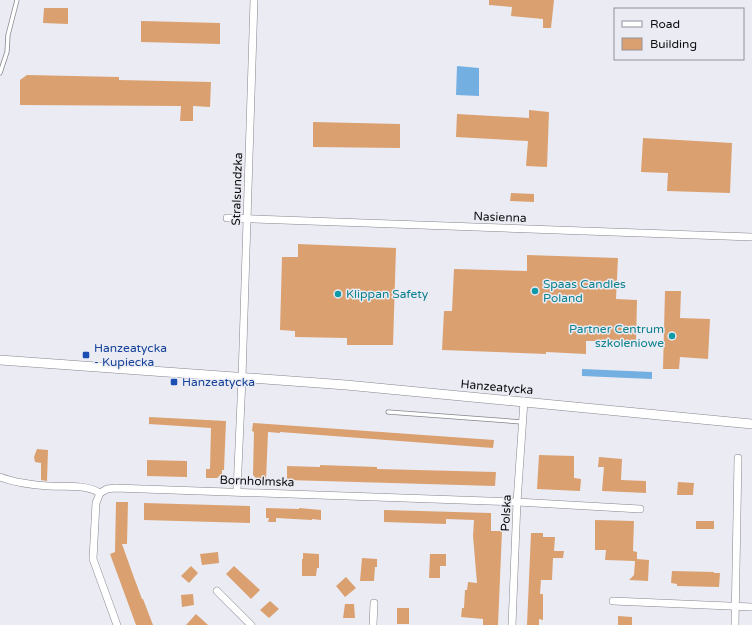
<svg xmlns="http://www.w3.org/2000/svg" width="752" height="625" font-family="'Varela Round',sans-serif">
<rect width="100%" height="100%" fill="#ebebf4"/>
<g fill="#73afe1">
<path d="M457,66L479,68V96L456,95Z"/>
<path d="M582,369L652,372V379L582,376Z"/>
</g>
<g fill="#dba06f">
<path d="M489,0H554L551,28H543V19L511,16L512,7L489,5Z"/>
<path d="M44,8H68V24L43,23Z"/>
<path d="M141,21L220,23V44L141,42Z"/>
<path d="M27,75L119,77V80L211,82L210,107L193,106V121H180L181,106L20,105V80Z"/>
<path d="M529,110L549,112L547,167L526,166L528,141L456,137L457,114L529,118Z"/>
<path d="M313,122L400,124V148L313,147Z"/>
<path d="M643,138L732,143L730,193L667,191L668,173L641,172Z"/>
<path d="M511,193L534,194V202L510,201Z"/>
<path d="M298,244L396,248L393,345H347V338L295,337V331L280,330L282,257H298Z"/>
<path d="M527,255L618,258L616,299L637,300L636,341H586V354L546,352V354L442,350L444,311H452L454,269L527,271Z"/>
<path d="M665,291H681L680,318L710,319L708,359L680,357L679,369H663Z"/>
<path d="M149,417L226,421L224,470H222V474L217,478H206V469H210L211,428L149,424Z"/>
<path d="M253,423L494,440L493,448L280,432V433L268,432L266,480L257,479L253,475L254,432L252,431Z"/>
<path d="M37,449L48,450L47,481L41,480V463L35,462L34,457Z"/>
<path d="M539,455L574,456V478L581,479L580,491L537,489Z"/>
<path d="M599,457L622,459L621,480L646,481V493L602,491L604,467H598Z"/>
<path d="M147,460L187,461V477L147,476Z"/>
<path d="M320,465L377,467V469L496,472L495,486L287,480V466L320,467Z"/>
<path d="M678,482L694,483L693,495H677Z"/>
<path d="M116,502H128L127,544H122L133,575L142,599H143L153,625H136L110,554L115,552Z"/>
<path d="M144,503L250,506V523L144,520Z"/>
<path d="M266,508L299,509V508L321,510V520L312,519V520L276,518V522H268L269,518H266Z"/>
<path d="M384,510L491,513V531H502L498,625H483V619L461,617L462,608H464L465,590H467L468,582L477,583L473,536L474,520L446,519V524L384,522Z"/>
<path d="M595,520L634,521L633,551L637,552V559L649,560L648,581L629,580L634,575L635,561L605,560L606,550H595Z"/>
<rect x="696" y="521" width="18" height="8"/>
<path d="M531,533H543V537H555L554,551H564L563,558H553L552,580H541L540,594H543V620L539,619V625H527Z"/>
<path d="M218,552L219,563L202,565L200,554Z"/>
<path d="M303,553L319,554V568H317L316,576H302V559H303Z"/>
<path d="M430,554H446V566H440V578H429Z"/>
<path d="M362,558L377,559V567H375L374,581H360Z"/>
<path d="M191,566L198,573L189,583L181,576Z"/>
<path d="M234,566L260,590L251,599L226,574Z"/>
<path d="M672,571L714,572V573H720L719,587L677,586V584L671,583Z"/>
<path d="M346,577L356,588L345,597L336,586Z"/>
<path d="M193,594L194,605L182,607L181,595Z"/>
<path d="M270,601L279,609L269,618L260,610Z"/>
<path d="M345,604H354L355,618H343Z"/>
<rect x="397" y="608" width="12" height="16"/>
<path d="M196,614L208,625H186Z"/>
<path d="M618,616L632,617V625H618Z"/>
</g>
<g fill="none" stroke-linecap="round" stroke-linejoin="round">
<g stroke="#85858d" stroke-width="5">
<g id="service">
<path d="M0,73L7,52L8,35L17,0"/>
<path d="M388,412L522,422"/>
</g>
</g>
<g stroke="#85858d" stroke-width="8">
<g id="minor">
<path d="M227,218L752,237"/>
<path d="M0,477C15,483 33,485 49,486C66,487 85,484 100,493L107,489L115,488L517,502L640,509"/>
<path d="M237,491L242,378L254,0"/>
<path d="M100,493L96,503L93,559L117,625"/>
<path d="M217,591L251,625"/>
<path d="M613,601L752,607"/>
<path d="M373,625L374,603"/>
<path d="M512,625L517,502L524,401"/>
<path d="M735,625L738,458"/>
</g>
</g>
<g stroke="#85858d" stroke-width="10">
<path id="tertiary" d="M0,360L346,385L752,424"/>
</g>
<use href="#service" stroke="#fff" stroke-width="3.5"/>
<use href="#minor" stroke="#fff" stroke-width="7"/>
<use href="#tertiary" stroke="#fff" stroke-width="9"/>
</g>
<g fill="#0f9aa8" stroke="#ebebf4" stroke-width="1.5">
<circle cx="535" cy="291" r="4"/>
<circle cx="338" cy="294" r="4"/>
<circle cx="672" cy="336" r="4"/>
</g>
<g fill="#1a4fb4" stroke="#ebebf4" stroke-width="1.5">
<rect x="82" y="351" width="8" height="8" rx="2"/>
<rect x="170" y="378" width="8" height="8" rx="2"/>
</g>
<g text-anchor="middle" stroke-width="3" stroke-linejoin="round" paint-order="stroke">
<g font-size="12" fill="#0d0d10" stroke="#ebebf4">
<text transform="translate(237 189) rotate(-88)" y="4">Stralsundzka</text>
<text transform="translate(500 217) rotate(2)" y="4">Nasienna</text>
<text transform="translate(497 387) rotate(5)" y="4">Hanzeatycka</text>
<text transform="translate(257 481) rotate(2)" y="4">Bornholmska</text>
<text transform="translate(506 513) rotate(-87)" y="4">Polska</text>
</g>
<g font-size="12" fill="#0d838f" stroke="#ebebf4" text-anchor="start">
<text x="543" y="288">Spaas Candles<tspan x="543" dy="14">Poland</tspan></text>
<text x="346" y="298">Klippan Safety</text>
<text x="664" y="333" text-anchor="end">Partner Centrum<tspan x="664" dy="14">szkoleniowe</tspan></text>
</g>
<g font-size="12" fill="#164399" stroke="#ebebf4" text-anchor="start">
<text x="94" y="352">Hanzeatycka<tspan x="94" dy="14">- Kupiecka</tspan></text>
<text x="182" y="386">Hanzeatycka</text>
</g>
</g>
<rect x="614" y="8" width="130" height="52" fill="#ebebf4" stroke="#929299"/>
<rect x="622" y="21" width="20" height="6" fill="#ffffff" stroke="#929299"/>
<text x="650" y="28" font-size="12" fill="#0d0d10">Road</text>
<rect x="622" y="38" width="20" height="12" fill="#dba06f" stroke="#929299"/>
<text x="650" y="48" font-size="12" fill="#0d0d10">Building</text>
</svg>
